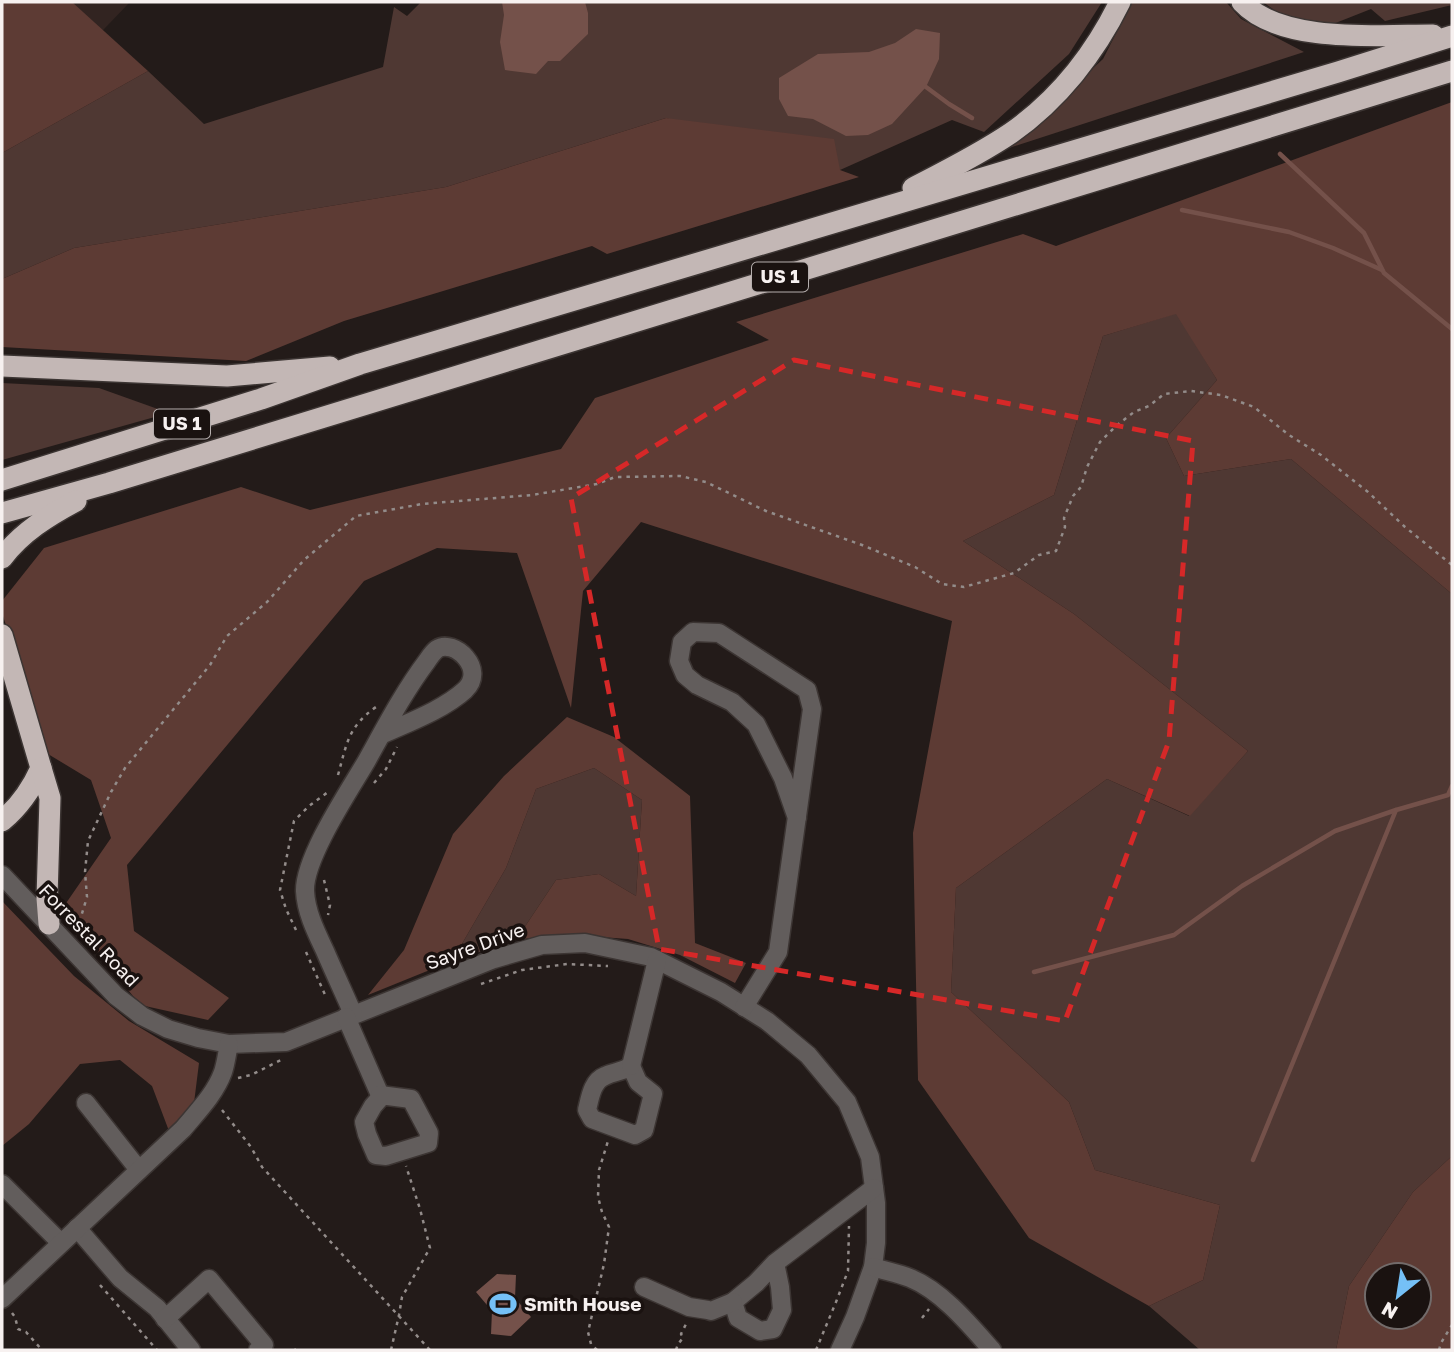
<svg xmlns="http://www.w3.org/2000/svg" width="1454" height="1352" font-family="'Golos Text',sans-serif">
<rect width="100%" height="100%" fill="#231b19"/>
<path fill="#322421" d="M32,2H130L82,52Z"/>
<g fill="#4f3833">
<path d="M421,2H1102L1069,54L984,132L952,120L840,170L666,118L446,187L74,248L2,279V153L148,71L204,124L383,67L394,7L407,16Z"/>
<path d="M1132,2H1226L1241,19L1304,52L1006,149L1103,59Z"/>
<path d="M1263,2H1452V5L1385,21L1371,9L1328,26L1281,15Z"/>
<path d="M1177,313L1217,380L1166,438L1184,476L1291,459L1452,594V1156L1413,1192L1349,1286L1336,1350H1200L1149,1306L1203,1280L1220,1205L1095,1170L1069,1102L951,992L956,888L1107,779L1189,816L1248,751L1074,614L963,541L1054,495L1103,336Z"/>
<path d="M2,383L99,388L169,413L2,460Z"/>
<path d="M594,768L642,800L636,896L599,874L556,880L516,940L452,961L506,868L536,789Z"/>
</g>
<g fill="#5d3b34" fill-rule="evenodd">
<path d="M2,2H72L148,71L2,153Z"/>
<path d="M1452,102V594L1291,459L1184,476L1166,438L1217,380L1176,314L1103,336L1054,495L963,541L1074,614L1248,751L1190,816L1107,779L956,888L951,992L1069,1102L1095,1170L1220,1205L1203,1280L1149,1306L1029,1238L918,1080L913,833L952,621L641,522L583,591L571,708L517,553L437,548L364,581L127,865L134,931L229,998L208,1020L145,1006L133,996L62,909L111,838L91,780L48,754L2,613V601L44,548L241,487L310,510L561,449L595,398L769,340L736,322L1023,234L1056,246Z"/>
<path d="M666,118L834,139L840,170L859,177L607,254L592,246L344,321L246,361L2,347V279L74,248L446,187Z"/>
<path d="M567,717L614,737L690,796L695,943L746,963L735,983L680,955L628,939L560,934L516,940L556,880L599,874L636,896L642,800L594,768L536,789L506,868L452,961L368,995L404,950L453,834L504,776Z"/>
<path d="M2,901L74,976L129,1021L199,1063L194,1103L169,1131L152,1086L120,1060L80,1064L29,1124L2,1146Z"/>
<path d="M1452,1156V1350H1336L1349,1286L1413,1192ZM1419,1275V1317H1377V1275Z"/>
</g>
<g fill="#74514a">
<path d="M502,2H585L588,13V34L560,61H548L536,74L505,70L500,42L504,15Z"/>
<path d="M916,29L940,33L939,59L926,87L892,124L868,135L846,136L813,119L788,116L779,99V78L818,54L869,52L895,43Z"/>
<path d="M497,1274L516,1275L515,1298L531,1317L511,1336L491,1334L492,1311L476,1292Z"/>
</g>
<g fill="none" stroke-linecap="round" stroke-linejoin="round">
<g stroke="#74514a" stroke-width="4.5">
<path d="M926,87L949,104L972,118"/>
<path d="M1280,154L1364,233L1384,273L1452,329"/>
<path d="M1182,210L1289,232L1333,248L1382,270"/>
<path d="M1034,972L1174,935L1242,886L1335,831L1396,810"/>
<path d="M1253,1160L1396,810L1448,795L1452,786"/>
</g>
<g stroke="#3c3533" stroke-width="21">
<g id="minor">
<path d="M2,875L116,996L142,1016L168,1029L198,1038L229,1044L286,1042L494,959L542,945L585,943L651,957L721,992L767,1021L808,1055L847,1102L870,1157L876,1203V1243L873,1267L855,1317L840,1350"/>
<path d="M744,1007L778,952L812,709L807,690L719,633L693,632L682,642L679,661L685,675L697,685L732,702L756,724L783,778L797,818"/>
<path d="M353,1014C344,993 334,972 325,951C316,932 306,912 305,891C304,858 349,791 366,762C385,728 403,693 427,661C429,658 433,652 437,649C454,638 487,669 465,690C443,710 407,723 381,735"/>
<path d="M346,1017L380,1095"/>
<path d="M631,1066L638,1082L653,1094L644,1130L635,1135L592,1119L587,1110C590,1098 592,1081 605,1076C615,1071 620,1073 631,1066Z"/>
<path d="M631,1066L657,960"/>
<path d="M380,1095L411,1099L429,1133L428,1143L386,1156L376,1155L367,1134L364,1122L373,1106L381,1097Z"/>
<path d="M86,1103L139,1170"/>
<path d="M2,1184L61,1243"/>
<path d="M77,1228L120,1278L157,1308L191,1350"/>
<path d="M775,1263L780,1287L782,1310L773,1329L760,1331L738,1318L733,1302L756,1283L775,1263L874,1188"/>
<path d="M873,1267C885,1271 898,1273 910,1278C942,1291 970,1325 992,1350"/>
<path d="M644,1287L689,1307L708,1310L711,1311L733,1302"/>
<path d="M2,1299L183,1129C198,1111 215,1094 223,1072C226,1063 227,1053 229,1044"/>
<path d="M165,1319L209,1279L264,1345L258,1350"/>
</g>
</g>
<g stroke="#3c3533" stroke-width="24">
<g id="highway">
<path d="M1242,2C1281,44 1379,35 1433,35"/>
<path d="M913,188C946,171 980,154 1011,133C1058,100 1095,53 1120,2"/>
<path d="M2,366L227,376L330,367"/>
<path d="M2,480L261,399L360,364L1338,72L1452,36"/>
<path d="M2,513L109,483L1452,71"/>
<path d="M2,558C22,532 48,516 76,501"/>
<path d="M2,635L41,768C32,788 19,807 2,821"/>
<path d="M41,768L50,798L47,898L49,924"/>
</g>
</g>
<g stroke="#938c8a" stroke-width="2.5" stroke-dasharray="3.5 5" stroke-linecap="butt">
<path d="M338,775C347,743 348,727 376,707"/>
<path d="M374,783L386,769L397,747"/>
<path d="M324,880L330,905L328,915"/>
<path d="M77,930L87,897L85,872L88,841L111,792L125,768L210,665L227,636L267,602L304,560L356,516L422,504L532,495L597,484L615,477L680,476L706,482L766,511L862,545L915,567L942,584L964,587L1014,573L1039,555L1056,551L1065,527L1064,518L1073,496L1081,487L1087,467L1100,442L1116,426L1134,412L1149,406L1164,394L1191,391L1221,395L1254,407L1289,435L1321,455L1368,492L1405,527L1452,565"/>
<path d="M296,930L286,909L280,890L294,821L309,806L328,792"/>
<path d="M306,952L326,997"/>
<path d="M481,984L522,970L567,964L608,966"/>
<path d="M238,1078L251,1075L283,1059"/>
<path d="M222,1110L251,1147L262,1167L430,1350"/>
<path d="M100,1285L157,1350"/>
<path d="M12,1313L15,1317L18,1329L26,1332L42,1350"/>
<path d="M922,1318L929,1309"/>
<path d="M295,1350L296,1349"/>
<path d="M391,1350L399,1315L402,1297L430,1248L420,1209L406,1166"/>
<path d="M597,1350L591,1344L588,1332L604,1264L609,1227L602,1212L598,1197L599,1170L608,1141"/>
<path d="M676,1350L678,1344L683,1338L681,1334L687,1322"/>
<path d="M816,1350L836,1302L848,1271L849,1226"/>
<path d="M1439,1350L1441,1343L1452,1325"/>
</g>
<use href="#minor" stroke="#625d5c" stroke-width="18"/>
<use href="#highway" stroke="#c3b7b5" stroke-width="21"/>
</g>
<path fill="none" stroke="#d62828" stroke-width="5" stroke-dasharray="14 9" stroke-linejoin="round" d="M794,360L1193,441L1169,741L1065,1021L659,949L571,498Z"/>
<defs>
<g id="stadium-bare" transform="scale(2.1)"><path d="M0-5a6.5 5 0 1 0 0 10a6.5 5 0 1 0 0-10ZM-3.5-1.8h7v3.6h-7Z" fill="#75c0f6" stroke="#1a1210" stroke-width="2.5" paint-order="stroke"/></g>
</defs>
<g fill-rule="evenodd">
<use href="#stadium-bare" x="503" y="1304"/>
</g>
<g text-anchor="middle" stroke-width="7" stroke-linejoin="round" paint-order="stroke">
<g fill="#1a1210" stroke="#b5aead" stroke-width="2">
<rect x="752" y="262.5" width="56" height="29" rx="5"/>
<rect x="154" y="409.5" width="56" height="29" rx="5"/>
</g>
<g font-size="18" font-weight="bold" fill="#f7f1f0">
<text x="780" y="283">US 1</text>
<text x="182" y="430">US 1</text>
</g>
<g font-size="19" fill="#f7f1f0" stroke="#1a1210">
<text transform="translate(89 935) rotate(46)" y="7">Forrestal Road</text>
<text transform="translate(475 946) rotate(-20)" y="7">Sayre Drive</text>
</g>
<g font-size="19" font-weight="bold" fill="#f7f1f0" stroke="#1a1210" text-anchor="start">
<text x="524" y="1311">Smith House</text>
</g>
</g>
<rect width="1454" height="1352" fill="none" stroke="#f7f1f0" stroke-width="7"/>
<g transform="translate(1398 1296) rotate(210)"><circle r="33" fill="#1a1210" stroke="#726b6a" stroke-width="2"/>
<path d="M0-5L12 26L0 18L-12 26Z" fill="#75c0f6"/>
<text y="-10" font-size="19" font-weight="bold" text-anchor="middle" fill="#f7f1f0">N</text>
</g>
</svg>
